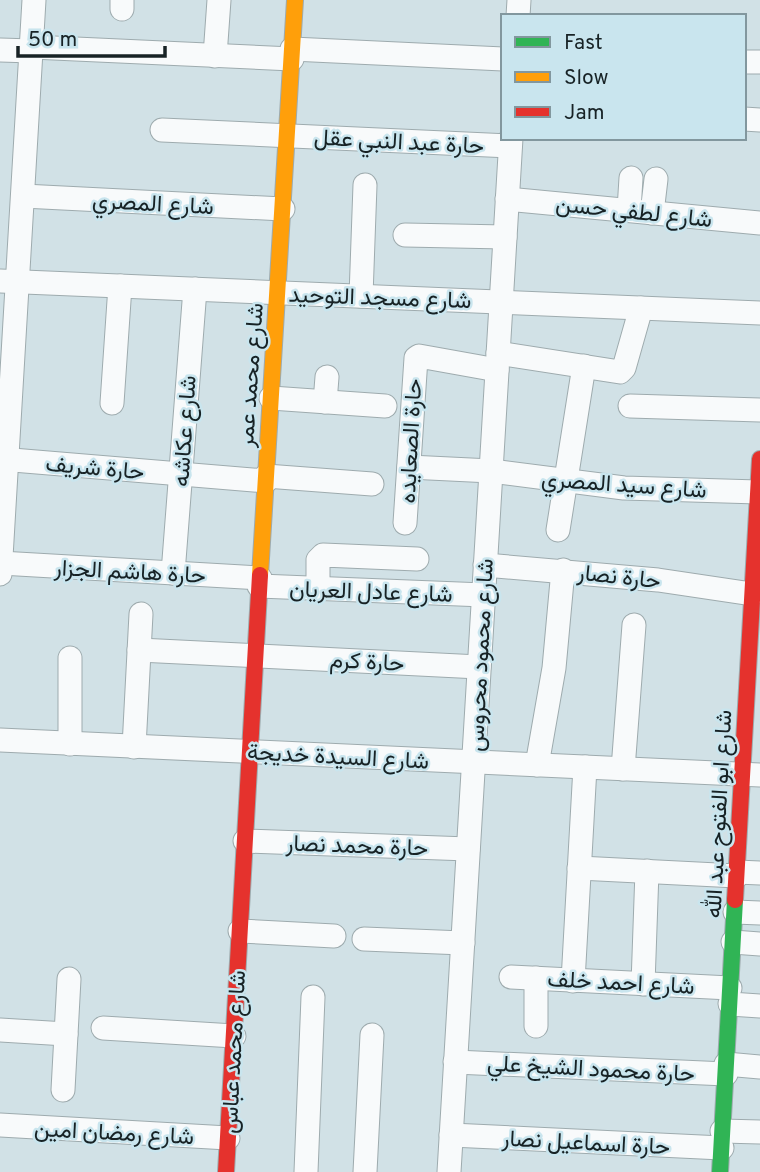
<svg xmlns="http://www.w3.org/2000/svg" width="760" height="1172" font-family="Overpass,Vazirmatn,sans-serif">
<rect width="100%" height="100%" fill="#d1e1e6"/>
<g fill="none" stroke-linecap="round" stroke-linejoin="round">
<g stroke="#9eabae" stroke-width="25">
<g id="street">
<path d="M122,9V0"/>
<path d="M518,16L519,0"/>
<path d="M32,47L292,59"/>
<path d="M292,49L503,59"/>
<path d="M0,50L32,51"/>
<path d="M215,56L219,0"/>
<path d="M744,62H760"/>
<path d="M744,119L760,120"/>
<path d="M162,130L510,146"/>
<path d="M23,196L283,209"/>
<path d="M507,199L760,223"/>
<path d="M629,210L631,178"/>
<path d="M652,213L656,179"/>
<path d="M405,235L505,237"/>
<path d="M0,281L760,313"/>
<path d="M361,296L365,185"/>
<path d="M498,353L620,372L624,368L641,308"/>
<path d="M271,398L385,406"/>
<path d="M325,402L327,377"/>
<path d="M112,403L120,286"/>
<path d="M630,406L760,410"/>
<path d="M0,459L266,481"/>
<path d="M409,467L491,471L624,488L758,492"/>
<path d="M266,476L372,484"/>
<path d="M405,523L416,358L419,356L497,370"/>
<path d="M558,530L584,366"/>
<path d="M0,563L260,578"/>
<path d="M485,565L658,580L752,594"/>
<path d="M173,573L195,289"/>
<path d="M0,574L34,0"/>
<path d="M259,586L484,595"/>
<path d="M318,589V560L323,555L417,559"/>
<path d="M139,650L479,667"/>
<path d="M0,740L760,775"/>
<path d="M70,744V658"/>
<path d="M134,747L141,614"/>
<path d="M537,765L554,668L563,570"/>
<path d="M623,769L634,625"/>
<path d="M245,841L468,849"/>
<path d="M579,868L737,876"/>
<path d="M737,872L760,873"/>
<path d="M735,912L760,913"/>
<path d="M240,931L334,936"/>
<path d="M364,939L463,943"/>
<path d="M733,942L760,944"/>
<path d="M511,977L730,988"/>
<path d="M573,981L585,767"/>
<path d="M643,984L647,871"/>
<path d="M730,1004L760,1006"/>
<path d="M536,1026V978"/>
<path d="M103,1028L234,1036"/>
<path d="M0,1030L66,1034"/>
<path d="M455,1062L726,1074"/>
<path d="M726,1064L760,1067"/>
<path d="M63,1090L69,979"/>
<path d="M0,1125L228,1138"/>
<path d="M722,1131L760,1132"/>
<path d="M451,1135L722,1148"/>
<path d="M306,1172L313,997"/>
<path d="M365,1172L372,1035"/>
<path d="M449,1172L511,138"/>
</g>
</g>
<g stroke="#9eabae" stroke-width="18">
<path id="fast" d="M720,1172L735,900"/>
</g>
<g stroke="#9eabae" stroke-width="18">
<path id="slow" d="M260,575L295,0"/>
</g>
<g stroke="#9eabae" stroke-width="18">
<g id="jam">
<path d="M735,900L760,459"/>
<path d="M226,1172L260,575"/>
</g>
</g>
<use href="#street" stroke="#f8fafb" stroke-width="23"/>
<use href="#fast" stroke="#30b455" stroke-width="16"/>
<use href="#slow" stroke="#ff9f0a" stroke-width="16"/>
<use href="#jam" stroke="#e5322d" stroke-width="16"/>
</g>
<g text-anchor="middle" stroke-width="5" stroke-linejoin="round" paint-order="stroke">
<g font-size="23" fill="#172225" stroke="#c9e5ee">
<text transform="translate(399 141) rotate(3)" y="8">حارة عبد النبي عقل</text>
<text transform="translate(153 203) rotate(3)" y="8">شارع المصري</text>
<text transform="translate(634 211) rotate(6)" y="8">شارع لطفي حسن</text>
<text transform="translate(380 297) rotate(2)" y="8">شارع مسجد التوحيد</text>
<text transform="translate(250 375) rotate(-86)" y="8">شارع محمد عمر</text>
<text transform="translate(184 431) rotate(-86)" y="8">شارع عكاشه</text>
<text transform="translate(410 441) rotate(-87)" y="8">حارة الصعايده</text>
<text transform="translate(95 467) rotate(5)" y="8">حارة شريف</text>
<text transform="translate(624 484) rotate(4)" y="8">شارع سيد المصري</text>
<text transform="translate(130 571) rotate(3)" y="8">حارة هاشم الجزار</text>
<text transform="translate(619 576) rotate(6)" y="8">حارة نصار</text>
<text transform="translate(371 591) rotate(2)" y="8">شارع عادل العريان</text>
<text transform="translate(480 655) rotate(-87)" y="8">شارع محمود محروس</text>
<text transform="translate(367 661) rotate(3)" y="8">حارة كرم</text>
<text transform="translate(338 756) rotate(3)" y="8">شارع السيدة خديجة</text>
<text transform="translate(718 814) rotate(-87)" y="8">شارع ابو الفتوح عبد الله</text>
<text transform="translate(357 845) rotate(2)" y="8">حارة محمد نصار</text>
<text transform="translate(621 982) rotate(3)" y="8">شارع احمد خلف</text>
<text transform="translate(233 1052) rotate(-87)" y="8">شارع محمد عباس</text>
<text transform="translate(591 1068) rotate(3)" y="8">حارة محمود الشيخ علي</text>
<text transform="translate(114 1132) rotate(3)" y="8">شارع رمضان امين</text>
<text transform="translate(586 1142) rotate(3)" y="8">حارة اسماعيل نصار</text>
</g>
</g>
<rect x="501" y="14" width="245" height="126" fill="#c9e5ee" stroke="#82979e" stroke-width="2"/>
<rect x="515" y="37" width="35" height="10" fill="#30b455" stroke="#82979e" stroke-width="2"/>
<text x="564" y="49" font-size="21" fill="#172225">Fast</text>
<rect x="515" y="72" width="35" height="10" fill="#ff9f0a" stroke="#82979e" stroke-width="2"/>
<text x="564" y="84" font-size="21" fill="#172225">Slow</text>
<rect x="515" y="107" width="35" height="10" fill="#e5322d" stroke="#82979e" stroke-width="2"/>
<text x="564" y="119" font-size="21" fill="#172225">Jam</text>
<path d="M18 46v10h147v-10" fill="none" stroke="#172225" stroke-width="3.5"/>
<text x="28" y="46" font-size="21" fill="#172225" stroke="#c9e5ee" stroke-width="5" paint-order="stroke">50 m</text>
</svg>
